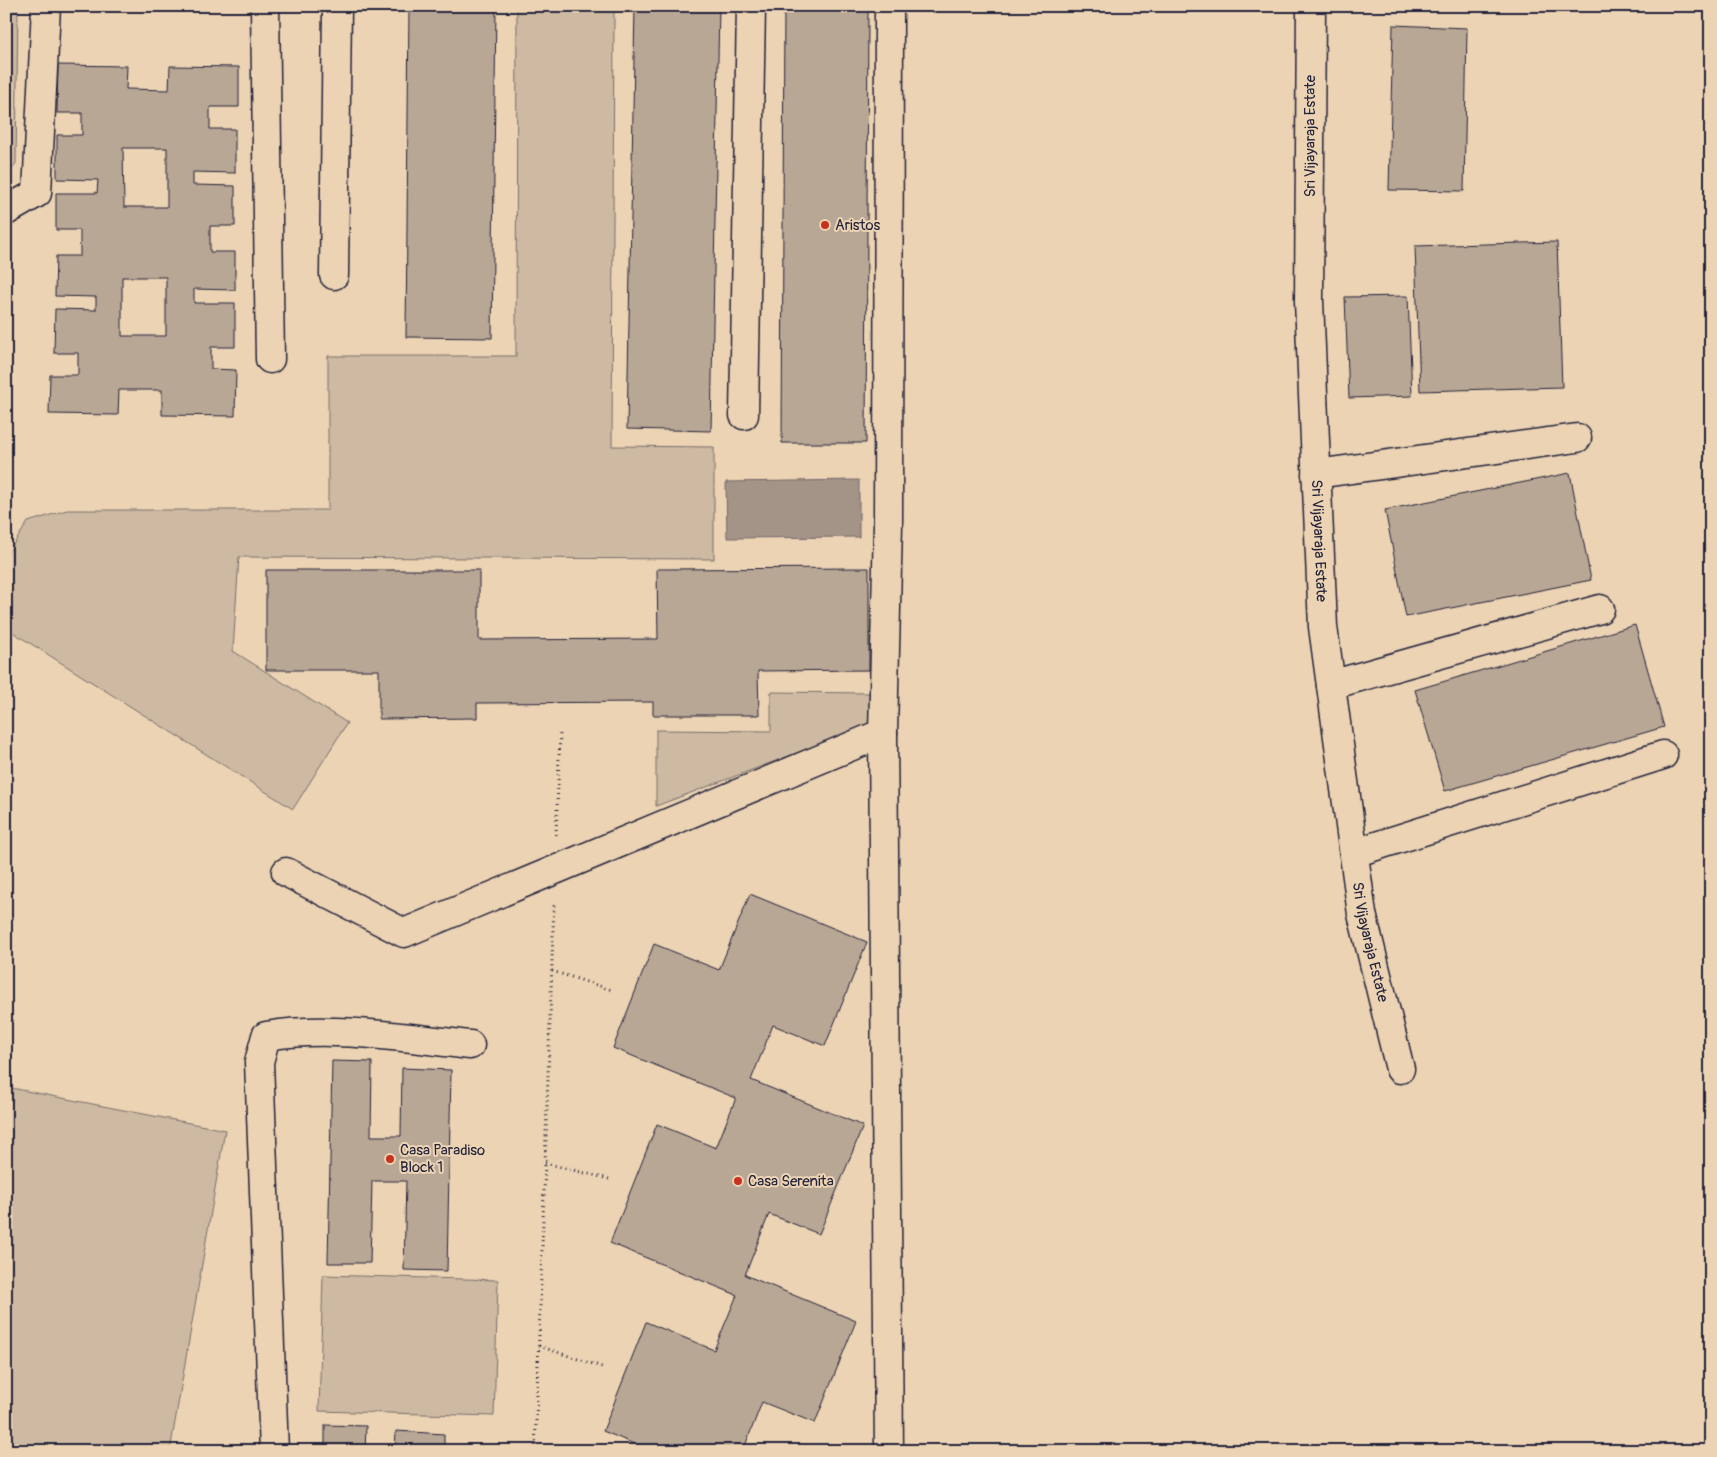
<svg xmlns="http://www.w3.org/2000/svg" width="1717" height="1457" font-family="Pangolin,sans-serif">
<rect width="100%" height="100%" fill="#ebd3b3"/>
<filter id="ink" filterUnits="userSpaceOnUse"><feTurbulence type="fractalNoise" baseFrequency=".02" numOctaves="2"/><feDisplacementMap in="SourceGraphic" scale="10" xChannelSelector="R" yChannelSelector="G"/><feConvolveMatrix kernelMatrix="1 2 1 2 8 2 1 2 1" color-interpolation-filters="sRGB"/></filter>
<g filter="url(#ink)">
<g fill="#cebaa2" stroke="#786e6e">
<path d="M6,6H18L16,163L7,177L6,202Z"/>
<path d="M517,6H614L612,446L714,447V559L239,557L233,651L347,723L293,809L6,628V556L28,522L67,510H328V356H516Z"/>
<path d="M771,692L869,693L871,725L656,806V730L771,731Z"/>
<path d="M6,1087L225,1130L170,1451H6Z"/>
<path d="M323,1275L498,1280L494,1416L319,1411Z"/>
</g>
<path fill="#a49488" stroke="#706669" d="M859,480V537L727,538L726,482Z"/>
<g fill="#b9a795" stroke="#22223b" fill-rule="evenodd">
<path d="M409,6H496L492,338L406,337Z"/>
<path d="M635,6H719L711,431L627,429Z"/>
<path d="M784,6H868L866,443H782Z"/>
<path d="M1393,25L1467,28L1464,191L1389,190Z"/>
<path d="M58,65L127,66L126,89L169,90L170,66L239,67V107H210V129H235V173L193,172V185L235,186V226H210V252H235V290L194,289V303H235V347H211V369L236,370L235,416L162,415V390H119L118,415L49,414L50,375H78V353H54L55,309L96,310V297L55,296L56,256H80V230H56V193H97L98,180L57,179V135H82V113H57ZM123,148H167V207H124ZM122,277H166V336H122Z"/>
<path d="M1557,242L1562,387L1420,391L1415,246Z"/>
<path d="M1408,296L1412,396L1349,398L1345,297Z"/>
<path d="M1570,473L1591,580L1406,617L1385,510Z"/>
<path d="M869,568V670L758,671L759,715H653V702L477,703V718L379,719V670H266V570H479V640L658,639L657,569Z"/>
<path d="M1635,625L1664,727L1445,791L1415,690Z"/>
<path d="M750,894L867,942L825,1046L773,1025L751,1080L863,1126L819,1234L769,1214L745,1275L856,1321L815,1423L762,1402L743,1451H651L603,1431L646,1322L714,1350L737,1295L610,1243L657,1124L716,1148L736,1098L613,1048L654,944L719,970Z"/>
<path d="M332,1061L372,1062L371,1136H401L402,1068L451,1070L447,1271L404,1270L406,1181H372L370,1263H328Z"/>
<path d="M325,1425L366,1426L365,1451H325Z"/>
<path d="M396,1431L444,1434V1451H395Z"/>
</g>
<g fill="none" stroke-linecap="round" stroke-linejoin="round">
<g stroke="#22223b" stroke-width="31">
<g id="minor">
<path d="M265,6L270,359"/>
<path id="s1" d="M1311,6L1309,301L1323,627L1362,914L1400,1069"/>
<path d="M6,211L37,193L46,6"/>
<path d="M334,275L337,6"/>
<path d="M744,415L751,6"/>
<path d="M1316,474L1577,438"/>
<path d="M1331,685L1600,609"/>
<path d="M883,733L889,1451"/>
<path d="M1354,853L1663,755"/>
<path d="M286,872L404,933L883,733L888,524L889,6"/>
<path d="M274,1451L259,1062L266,1036C329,1025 406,1038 470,1045"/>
</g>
</g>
<g stroke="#22223b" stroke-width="3" stroke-dasharray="1 4" stroke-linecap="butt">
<path d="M556,835L560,732"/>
<path d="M552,971L612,990"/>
<path d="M545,1163L609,1179"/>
<path d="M539,1346L605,1368"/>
<path d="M535,1451L554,904"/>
</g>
<use href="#minor" stroke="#ebd3b3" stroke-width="28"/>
</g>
</g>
<g fill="#c8321e" stroke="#ebd3b3" stroke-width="2">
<circle cx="825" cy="225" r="5"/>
<circle cx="390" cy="1159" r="5"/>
<circle cx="738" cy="1181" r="5"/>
</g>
<g text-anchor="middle" stroke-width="4" stroke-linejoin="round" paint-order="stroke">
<g font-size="15" fill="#22223b" stroke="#ebd3b3">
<text transform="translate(1310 136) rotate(-90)" y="5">Sri Vijayaraja Estate</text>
<text dy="5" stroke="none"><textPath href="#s1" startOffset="535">Sri Vijayaraja Estate</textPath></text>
<text dy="5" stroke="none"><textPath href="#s1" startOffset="940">Sri Vijayaraja Estate</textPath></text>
</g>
<g font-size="15" fill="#22223b" stroke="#ebd3b3" text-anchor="start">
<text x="835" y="230">Aristos</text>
<text x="400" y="1155">Casa Paradiso<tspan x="400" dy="17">Block 1</tspan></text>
<text x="748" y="1186">Casa Serenita</text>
</g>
</g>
<rect width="1717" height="1457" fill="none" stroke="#ebd3b3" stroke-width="25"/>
<rect x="12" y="12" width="1692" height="1432" fill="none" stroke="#22223b" stroke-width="2" filter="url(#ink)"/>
</svg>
